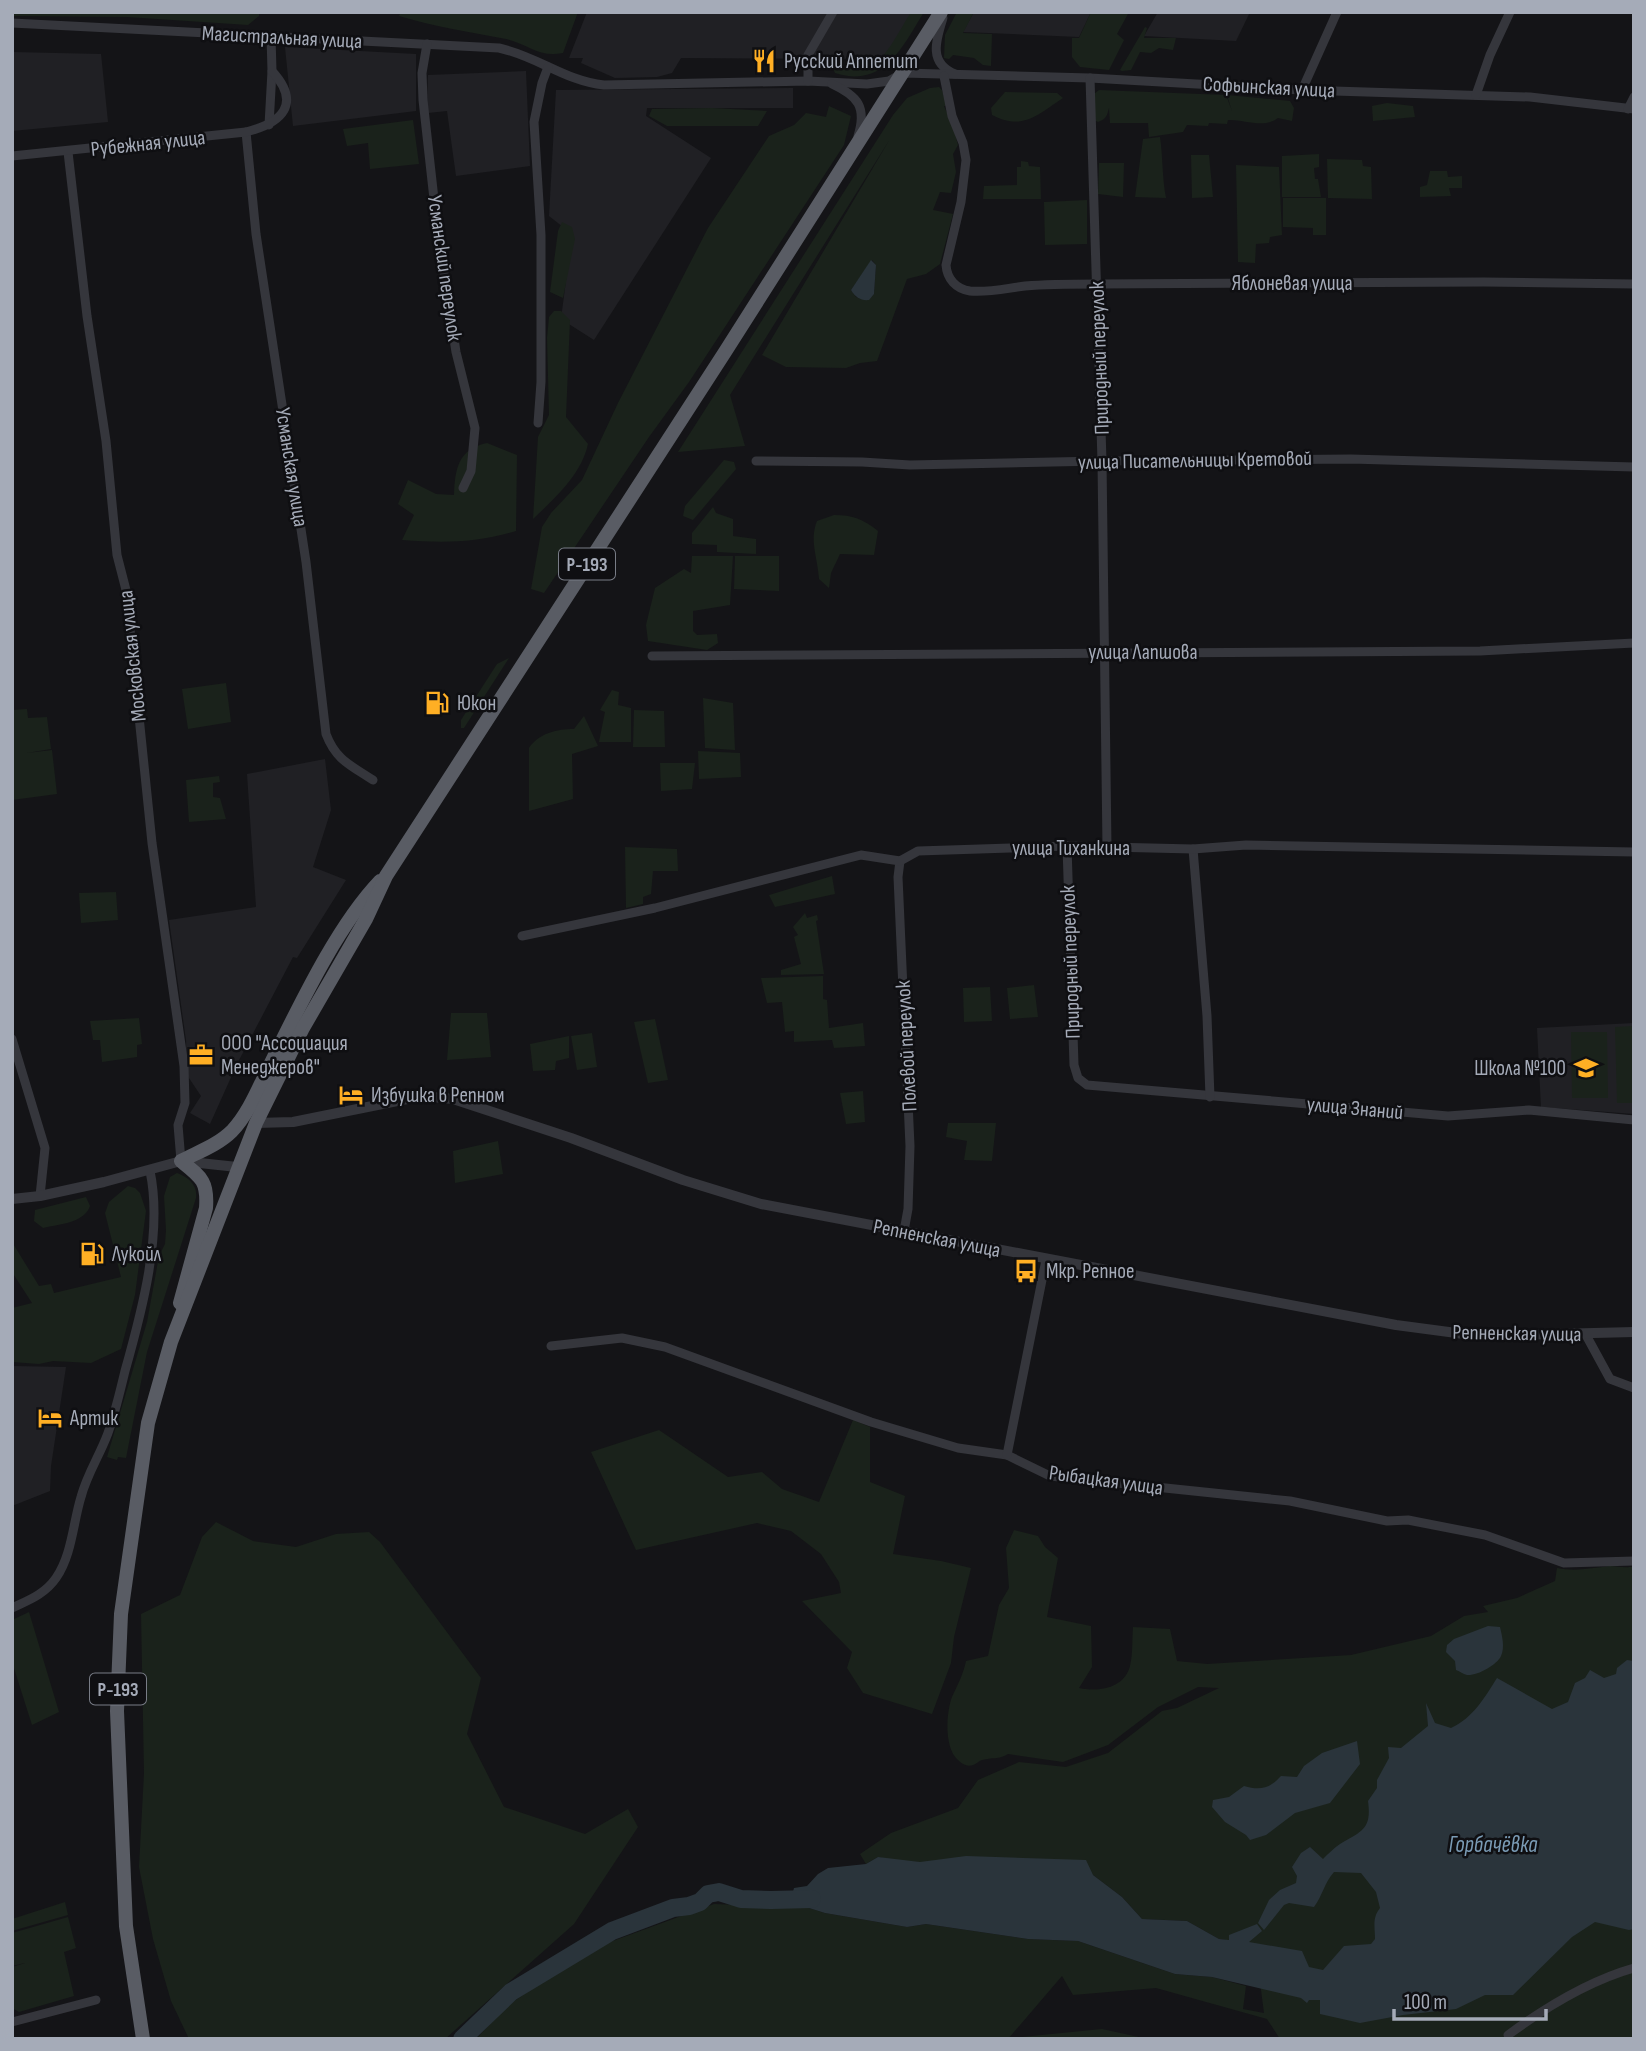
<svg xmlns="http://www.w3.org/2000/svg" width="1646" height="2051" font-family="'Sofia Sans Condensed',sans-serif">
<rect width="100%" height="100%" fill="#141417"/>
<g fill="#202024">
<path d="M587,12H921L882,59L681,58L672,73L657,77L615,78L581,63L583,58H569Z"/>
<path d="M974,12H1091L1079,37L963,32Z"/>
<path d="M1158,12H1250L1236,41L1144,36Z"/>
<path d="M285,47L416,54V111L293,126Z"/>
<path d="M12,52L101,54L108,122L12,131Z"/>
<path d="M526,71L530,166L456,176L447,111L428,113L427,103L428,75Z"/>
<path d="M793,88V108H647L646,116L711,158L594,340L561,319L572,234L549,216L556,90Z"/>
<path d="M325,759L331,810L313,867L346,880L297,958L293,957L237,1064L210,1124L190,1113L201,1096L187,1075L186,1040L169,920L256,907L247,774Z"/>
<path d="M1634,1023V1114L1541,1107L1537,1028Z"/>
<path d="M12,1366L66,1367L51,1466L50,1491L12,1506Z"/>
</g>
<g fill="#1a221b" fill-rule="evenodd">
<path d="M12,12H259V16L248,25L127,17L12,16Z"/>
<path d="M401,12H578L563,53C539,58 528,44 506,39C470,32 435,27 399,16Z"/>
<path d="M911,12H924C903,46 884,89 835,73L833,68C844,68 856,71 867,68C883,65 902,26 911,12Z"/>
<path d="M957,12H974L963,33L992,34L991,66L983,65L974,58L953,55L949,59L944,58L945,35Z"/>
<path d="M1091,12H1129L1117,34L1124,40L1109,70L1080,67L1072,57V38H1079Z"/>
<path d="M1145,27L1147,28L1144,38H1176L1173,50L1159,48L1151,53L1140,52L1131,70L1122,71L1120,70Z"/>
<path d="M930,88L939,87L942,90L947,106H944L953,126L958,145L953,154L956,172L951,193L940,192L933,210L953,214L940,264L926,274L907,279L877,361L860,363L846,368L786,367L762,355L890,139L730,395L745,446L678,452L893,115L907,98ZM872,260L876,265L874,294L867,300L856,297L851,290Z"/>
<path d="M1099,90L1226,95L1232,111L1227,95L1290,101L1294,108L1292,121L1278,118C1264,129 1243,119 1228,120L1227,124L1209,123L1208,126L1187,125L1183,132L1149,137L1148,123H1110L1109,108C1107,115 1107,119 1098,122L1094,120V94Z"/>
<path d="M1005,92L1057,93L1063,98C1037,115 1023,131 992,115L991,108Z"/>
<path d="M1387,103L1413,106L1415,117L1373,121L1372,106Z"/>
<path d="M829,106L851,116L844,145L689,382L649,437L544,593L531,589L542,527L551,513L582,480L618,403L708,228L769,136L794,125L806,113L826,117Z"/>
<path d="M712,108L767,111L758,126H667L649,116L652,109Z"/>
<path d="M413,120L419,164L370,169L368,143L347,146L343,129Z"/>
<path d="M1160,137C1163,157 1162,177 1166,198L1135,197L1143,139Z"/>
<path d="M1319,154V167L1314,168L1315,179H1318L1321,197H1282V156Z"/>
<path d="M1191,155H1209L1213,197L1192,198Z"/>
<path d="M1327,159L1362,160L1363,166L1371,167L1372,199L1328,198Z"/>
<path d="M1021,161L1028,162L1029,166L1040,167L1041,199H983L984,186L1017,185V167H1021Z"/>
<path d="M1099,163H1124L1123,197L1098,194Z"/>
<path d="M1236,165L1279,167L1282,235L1270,237L1269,243L1256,244L1255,263L1238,262Z"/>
<path d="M1430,171H1447L1448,177L1462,176V188H1449L1451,196L1420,197V187L1427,185Z"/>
<path d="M1283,198H1326V235H1313V228L1283,227Z"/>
<path d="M1087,200V244L1045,245L1044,202Z"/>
<path d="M562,222L572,227L575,239L563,298L550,292L558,231Z"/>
<path d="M554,311H561L570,320L566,417L588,444C581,475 556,497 533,519L538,437L549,415L547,338L549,317Z"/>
<path d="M487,443L517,455L516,531C475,543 444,543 402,540L414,515L398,504L408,480L436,494L454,495C455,469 458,449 487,443Z"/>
<path d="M724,460L734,462L736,469L693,520L683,516L685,506Z"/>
<path d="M713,507L716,513L733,519V536L756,539V554L717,552V545L692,544V533Z"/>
<path d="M834,515C853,515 863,519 878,531L874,555L840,554L831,573L829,588L819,579C818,559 809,540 817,521Z"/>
<path d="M692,556H733L730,605L693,611V631L697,635L717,634L718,643L707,650L648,641L646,625L655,588L684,569L691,573Z"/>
<path d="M735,556H779V591L734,589Z"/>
<path d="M509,658L464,728H461V720L497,664Z"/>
<path d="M226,683L231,722L188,729L182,689Z"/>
<path d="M612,690L619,692L618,705L631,708V742H599L605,712L600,710Z"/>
<path d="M703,698L733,703L735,750L705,748Z"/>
<path d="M27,709L28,718L47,717L51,749L27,753L52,750L57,794L12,800V710Z"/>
<path d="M634,710L664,711L665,747H633Z"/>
<path d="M584,716L598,746L572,754L573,799L529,811V748C539,733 557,729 574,729Z"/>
<path d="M698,751L740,753L741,777L699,779Z"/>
<path d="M660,763H695L692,789L661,791Z"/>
<path d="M219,776L220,782L213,783V797L220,798L226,819L189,822L186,780Z"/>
<path d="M625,847L677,849L678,871H653L651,894L643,897V904L626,908Z"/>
<path d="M832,876L835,894L775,907L769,895Z"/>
<path d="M116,892L118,920L81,923L79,893Z"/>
<path d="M805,913L807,918L817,915L818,920L816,921L824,974L781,975V970L801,964L794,937L798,935L793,927Z"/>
<path d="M823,976V999L827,1000L829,1028L863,1023L865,1046L834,1048L832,1040L794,1042V1031L785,1032L782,1002L767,1003L761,978Z"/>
<path d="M1034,985L1038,1017L1010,1019L1007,988Z"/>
<path d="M990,987L992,1021L964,1022L963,988Z"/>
<path d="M451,1013H487L491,1057L447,1060Z"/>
<path d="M139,1018L142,1044L137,1045V1057L102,1062L100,1040H93L90,1021Z"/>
<path d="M655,1019L668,1080L648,1083L634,1022Z"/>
<path d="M1634,1026V1103H1617L1615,1027Z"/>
<path d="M1571,1032H1607L1608,1098H1572Z"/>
<path d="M592,1033L597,1067L577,1070L571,1036Z"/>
<path d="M569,1036V1058L556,1061L555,1070L533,1071L530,1044Z"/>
<path d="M863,1091L865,1122L846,1124L840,1093Z"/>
<path d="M948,1123H996L992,1161L964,1160L967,1141L946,1137Z"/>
<path d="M498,1141L503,1174L455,1183L453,1151Z"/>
<path d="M177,1173C188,1177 198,1185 196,1198L147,1352L126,1458L118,1457L117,1460L107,1457L147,1322L159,1256L165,1244L166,1230L164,1196L170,1177Z"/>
<path d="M128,1186L135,1188L140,1193L146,1211L135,1295L121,1349L91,1363L53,1361L39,1364L12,1362V1308L32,1303L12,1272V1242L39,1286L51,1284L54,1293L121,1277L105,1213L109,1202Z"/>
<path d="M86,1197L90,1206C84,1223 60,1224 43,1228L34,1221L35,1210Z"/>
<path d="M853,1420L870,1427V1482L905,1496L893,1554L941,1561L971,1568L954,1637L951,1663L932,1714L863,1693L847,1668L852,1652L802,1601L841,1593L839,1582L821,1554L791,1531L757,1523L636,1550L591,1452L659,1430L728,1477L762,1472L782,1489L819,1502Z"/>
<path d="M216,1522L253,1541L296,1547L336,1534L369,1532L380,1542L481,1678L467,1734L504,1807L585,1834L628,1809L638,1827L574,1924L445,2039H189L171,2001L153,1939L139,1867L144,1773L141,1614L180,1595L202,1537Z"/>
<path d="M1014,1530L1038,1536L1045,1547L1058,1558L1047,1617L1091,1626L1092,1667L1079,1688C1098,1692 1124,1689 1130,1666C1133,1654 1132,1639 1133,1627L1170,1629L1177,1661L1207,1664L1351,1655L1431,1636L1464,1616L1488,1612L1483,1606L1517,1598L1555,1581L1557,1568C1576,1572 1591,1568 1610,1566C1619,1566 1625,1569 1634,1566V2039H1280L1267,2019L1156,1988L1073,1995L1062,1976L1008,2039H476L507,2006L591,1949L714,1904L809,1908L825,1913L907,1927L926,1924L1028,1939L1078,1941L1175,1974L1212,1977L1246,1986L1243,2009L1264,2013L1255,1944L1219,1939L1187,1921L1142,1919L1122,1897L1093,1875L890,1860L878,1857L866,1864L860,1854L891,1833L958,1808L978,1780L1019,1762L1066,1767L1108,1753L1162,1711L1177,1708L1219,1688L1198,1687L1158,1707L1108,1745L1063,1762L1008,1754C999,1760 992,1757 982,1760C979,1761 976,1764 973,1765C967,1767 962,1764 958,1760C944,1748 946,1713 952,1697C958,1684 963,1675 966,1661L988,1656L999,1605L1009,1588L1006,1548Z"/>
<path d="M29,1612L59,1712L32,1725L12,1662V1620Z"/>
<path d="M65,1902L68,1915L12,1931V1919Z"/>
<path d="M68,1917L76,1948L64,1952L74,1996L19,2012L12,2008V1967L25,1963L12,1966V1933Z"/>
<path d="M1102,2029L1148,2039H1020L1022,2037Z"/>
</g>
<g fill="#2a343b">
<path d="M871,260L876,265L874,294L869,300C861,301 855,297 851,290Z"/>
<path d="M1488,1626L1500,1627C1502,1636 1505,1647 1501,1656C1497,1665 1477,1676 1467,1675C1463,1674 1459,1671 1456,1670L1455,1661L1446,1652L1447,1645L1454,1639Z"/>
<path d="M1627,1660L1634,1661V1929L1629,1930L1595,1922L1572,1937L1513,1995H1485L1456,2009L1403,2015L1360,2023L1320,2014V2000H1309L1307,2003L1301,1998L1212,1977L1175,1974L1078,1941L1028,1939L926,1924L907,1927L825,1913L809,1908L789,1906L794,1888L807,1886L818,1874L828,1868L866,1864L878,1857L920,1862L966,1856L1086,1860L1093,1875L1122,1897L1142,1919L1187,1921L1219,1939L1229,1940V1935L1257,1924L1262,1931L1249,1942L1302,1951L1309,1967L1323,1970L1344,1946L1371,1944L1375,1939C1375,1927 1372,1918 1380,1908L1376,1892L1361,1873L1334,1872C1324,1883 1323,1895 1314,1907L1289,1903L1284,1905L1264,1930L1258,1923L1269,1900L1280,1890L1296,1883L1297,1876L1292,1867L1301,1853L1310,1847L1323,1859C1328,1854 1334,1848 1340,1844C1361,1831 1372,1830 1368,1801L1377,1788V1780L1389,1758L1388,1747L1401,1748L1428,1726L1426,1703L1435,1723L1451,1728C1473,1718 1485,1697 1497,1678L1552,1709L1568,1702L1575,1683L1585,1678L1590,1670L1604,1678L1616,1674L1617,1668Z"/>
<path d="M1357,1741L1360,1764L1330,1803L1295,1813L1266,1835L1250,1840L1246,1835L1225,1822L1212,1807L1213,1800L1229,1797L1244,1786C1261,1791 1270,1788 1281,1776L1297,1777L1304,1766L1322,1753Z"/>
</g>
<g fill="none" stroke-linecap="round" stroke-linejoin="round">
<path stroke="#2a343b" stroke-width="18" d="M462,2039L511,1992L612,1931L673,1908L689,1906L700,1902L708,1894L719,1892L741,1899L771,1900L812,1899"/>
<g stroke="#35363c" stroke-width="9">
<path d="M943,18C936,40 928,63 955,74"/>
<path d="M12,23L499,48C537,56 565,81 604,85L808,81L867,84L889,81L903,73L1090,78L1302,90L1530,97L1634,109"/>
<path d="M427,44L422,73L423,100L437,226L456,352L475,428L471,471L463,488"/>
<path d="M944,76L952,116L963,143L966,160L961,202L946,265C947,279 956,289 970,291C987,293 1008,288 1025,286C1049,284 1073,284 1097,284L1484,282L1634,284"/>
<path d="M1090,78L1102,461L1107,848"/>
<path d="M808,81V55L833,12"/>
<path d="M832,84C858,96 867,107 858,136"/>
<path d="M1302,90L1337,12"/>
<path d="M1476,95L1490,55L1510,12"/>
<path d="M1628,109L1634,97"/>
<path d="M269,125L272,71"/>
<path d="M246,132L256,234L306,562L326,734C336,760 350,765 373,780"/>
<path d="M68,152L87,316L106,441L117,555L126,590L152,843L184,1066L185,1103L178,1125L181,1161"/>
<path d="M12,156L246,132C282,123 302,104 272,71L271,36"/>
<path d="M538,423L541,382V235L534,122L542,83L548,67"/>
<path d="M756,461L862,462L910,465L1102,461L1351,459L1634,467"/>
<path d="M652,656L1480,651L1634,643"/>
<path d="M1067,846L1074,1065L1078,1078L1087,1085L1448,1116L1529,1110L1634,1120"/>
<path d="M1193,849L1207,1016L1210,1097"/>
<path d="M900,861L898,877L910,1146L908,1209L904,1231"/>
<path d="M522,936L655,908L861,855L900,861L918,851L1067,846L1193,849L1246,845L1634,852"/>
<path d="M12,1039L45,1148L40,1196"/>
<path d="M1586,1335L1610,1379L1634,1388"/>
<path d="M551,1346L622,1338L665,1347L871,1422L958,1448L1007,1455L1050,1476L1290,1501L1387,1521L1408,1520L1485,1535L1564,1563L1634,1561"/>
<path d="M1007,1455L1046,1260"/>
<path d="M12,1608C29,1600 45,1594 56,1578C72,1555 73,1523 81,1497C87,1474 100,1455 108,1433C115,1413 120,1392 125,1371C142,1311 163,1233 150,1171"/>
<path d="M12,2022L96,2000"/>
<path d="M1508,2035C1546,2007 1588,1981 1634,1968"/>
</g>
<g stroke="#35363c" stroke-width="10">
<path d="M256,1123L293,1122L422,1096L453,1099L571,1138L683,1180L761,1204L1396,1325L1479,1336L1634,1332"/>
<path d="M12,1199L40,1196L104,1182L181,1161L237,1167"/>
</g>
<g stroke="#595c64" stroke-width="14">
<path d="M180,1303L206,1208C208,1181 201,1177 181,1161C198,1152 218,1145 232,1131C250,1112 260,1084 272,1061C300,1005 337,926 380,881"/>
<path d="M143,2039L126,1926L117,1711L121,1614L148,1423L171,1342L256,1123L303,1028L366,919L386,876L725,352L941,12"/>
</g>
</g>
<defs>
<g id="restaurant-bare" transform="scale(1.89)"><path d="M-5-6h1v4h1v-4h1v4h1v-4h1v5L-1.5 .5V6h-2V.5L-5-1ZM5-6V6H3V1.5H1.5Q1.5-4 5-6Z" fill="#ffaf24" stroke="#0f0f12" stroke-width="2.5" paint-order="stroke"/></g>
<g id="fuel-bare" transform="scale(1.89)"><path d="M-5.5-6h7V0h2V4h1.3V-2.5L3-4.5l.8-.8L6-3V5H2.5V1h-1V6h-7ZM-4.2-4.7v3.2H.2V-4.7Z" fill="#ffaf24" stroke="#0f0f12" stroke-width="2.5" paint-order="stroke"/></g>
<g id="office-bare" transform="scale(1.89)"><path d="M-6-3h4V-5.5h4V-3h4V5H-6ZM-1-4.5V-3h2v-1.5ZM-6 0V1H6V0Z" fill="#ffaf24" stroke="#0f0f12" stroke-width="2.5" paint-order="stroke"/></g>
<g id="school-bare" transform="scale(1.89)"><path d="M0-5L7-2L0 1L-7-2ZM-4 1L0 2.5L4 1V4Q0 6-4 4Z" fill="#ffaf24" stroke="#0f0f12" stroke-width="2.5" paint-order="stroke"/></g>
<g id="hotel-bare" transform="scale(1.89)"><path d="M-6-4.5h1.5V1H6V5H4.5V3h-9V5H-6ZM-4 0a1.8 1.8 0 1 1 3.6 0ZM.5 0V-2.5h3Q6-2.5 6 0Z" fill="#ffaf24" stroke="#0f0f12" stroke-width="2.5" paint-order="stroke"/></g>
<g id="bus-bare" transform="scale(1.89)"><path d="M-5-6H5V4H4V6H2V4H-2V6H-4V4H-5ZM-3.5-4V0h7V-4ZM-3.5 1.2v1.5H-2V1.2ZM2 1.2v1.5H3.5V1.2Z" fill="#ffaf24" stroke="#0f0f12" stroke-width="2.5" paint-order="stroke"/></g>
</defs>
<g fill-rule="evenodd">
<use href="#restaurant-bare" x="764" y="61"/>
<use href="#fuel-bare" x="437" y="703"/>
<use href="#office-bare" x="201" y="1055"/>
<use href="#school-bare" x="1586" y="1068"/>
<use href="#hotel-bare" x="351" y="1095"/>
<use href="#fuel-bare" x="92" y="1254"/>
<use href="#bus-bare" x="1026" y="1271"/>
<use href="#hotel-bare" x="50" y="1418"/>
</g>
<g text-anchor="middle" stroke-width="5" stroke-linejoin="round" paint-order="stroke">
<g fill="#0f0f12" stroke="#787c86" stroke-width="2">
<rect x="559" y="548.5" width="56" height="31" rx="5"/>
<rect x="90" y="1673.5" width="56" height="31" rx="5"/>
</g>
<g font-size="19" font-weight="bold" fill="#a5abb8">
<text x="587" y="571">Р-193</text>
<text x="118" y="1696">Р-193</text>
</g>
<g font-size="21" fill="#a5abb8" stroke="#0f0f12">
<text transform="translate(282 37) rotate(3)" y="7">Магистральная улица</text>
<text transform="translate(1269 87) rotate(3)" y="7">Софьинская улица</text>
<text transform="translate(148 143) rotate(-6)" y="7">Рубежная улица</text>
<text transform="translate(445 268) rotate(82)" y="7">Усманский переулок</text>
<text x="1292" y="290">Яблоневая улица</text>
<text transform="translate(1099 358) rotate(-92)" y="7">Природный переулок</text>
<text transform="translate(1195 460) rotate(-1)" y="7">улица Писательницы Кретовой</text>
<text transform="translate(292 467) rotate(81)" y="7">Усманская улица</text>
<text x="1143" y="659">улица Лапшова</text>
<text transform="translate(132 656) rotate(-96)" y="7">Московская улица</text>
<text x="1071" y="855">улица Тиханкина</text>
<text transform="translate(1070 962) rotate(-92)" y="7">Природный переулок</text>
<text transform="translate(906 1046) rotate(-93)" y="7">Полевой переулок</text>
<text transform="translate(1355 1108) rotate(5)" y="7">улица Знаний</text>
<text transform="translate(937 1238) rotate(11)" y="7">Репненская улица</text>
<text transform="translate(1517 1333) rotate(1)" y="7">Репненская улица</text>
<text transform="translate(1106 1480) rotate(8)" y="7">Рыбацкая улица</text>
</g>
<g font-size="21" fill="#a5abb8" stroke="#0f0f12" text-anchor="start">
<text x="784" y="68">Русский Аппетит</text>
<text x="457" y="710">Юкон</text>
<text x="221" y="1050">ООО "Ассоциация<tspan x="221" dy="24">Менеджеров"</tspan></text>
<text x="1566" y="1075" text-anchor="end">Школа №100</text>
<text x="371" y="1102">Избушка в Репном</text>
<text x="112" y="1261">Лукойл</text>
<text x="1046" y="1278">Мкр. Репное</text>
<text x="70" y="1425">Артик</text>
</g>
<g font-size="23" font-style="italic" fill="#7a9bb5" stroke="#0f0f12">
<text x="1493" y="1852">Горбачёвка</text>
</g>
</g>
<rect width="1646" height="2051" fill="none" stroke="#a5abb8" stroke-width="28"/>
<path d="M1394 2009v10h152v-10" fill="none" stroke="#a5abb8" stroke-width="3.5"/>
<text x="1404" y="2009" font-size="21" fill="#a5abb8" stroke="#0f0f12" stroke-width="5" paint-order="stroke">100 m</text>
</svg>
